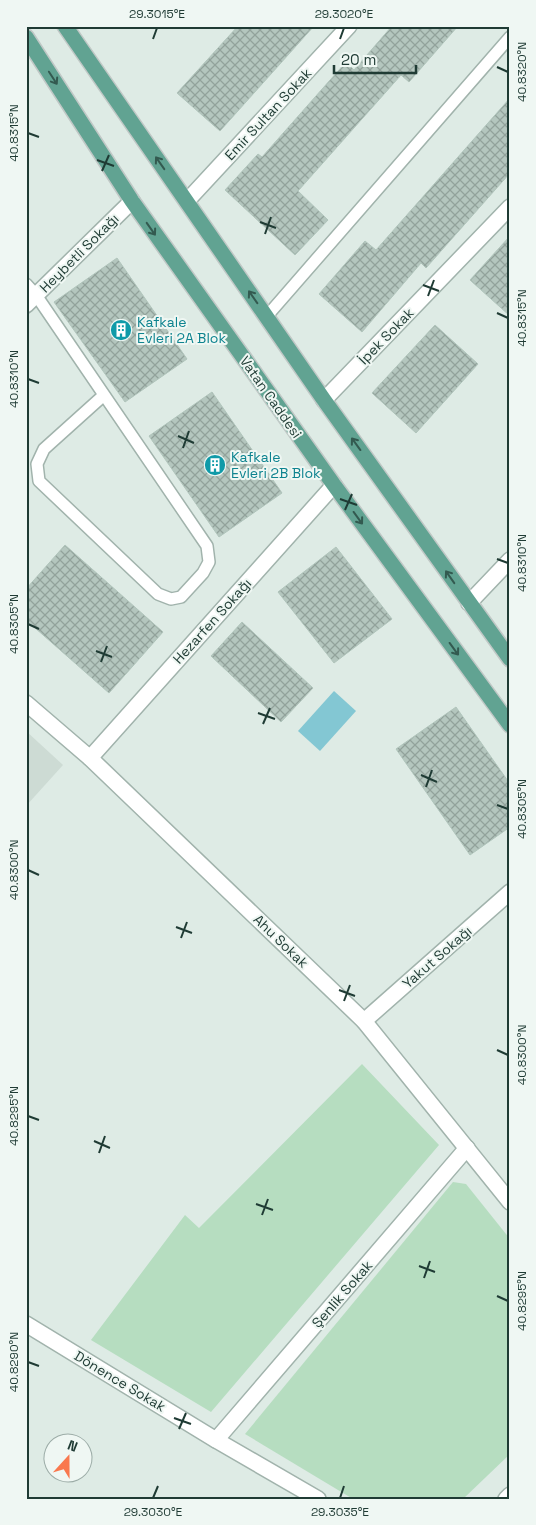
<svg xmlns="http://www.w3.org/2000/svg" width="536" height="1525" font-family="'Space Grotesk',sans-serif">
<defs>
<pattern id="building-cross-hatch" width="8" height="8" patternUnits="userSpaceOnUse" patternTransform="scale(1.25)"><rect width="8" height="8" fill="#b4c6be"/><path d="M0 0l8 8M0 8l8-8" fill="none" stroke="#92a29b"/></pattern>
</defs>
<rect width="100%" height="100%" fill="#deebe5"/>
<path fill="#cddbd4" d="M26,731L63,765L26,806Z"/>
<g fill="#b6ddc0">
<path d="M362,1064L439,1145L211,1412L91,1340L185,1215L199,1228Z"/>
<path d="M453,1182L466,1184L510,1239V1454L463,1499H353L245,1434Z"/>
</g>
<path fill="#83c7d3" d="M334,691L356,711L320,751L298,731Z"/>
<g fill="url(#building-cross-hatch)" stroke="#b1c5bc">
<path d="M238,26H314L220,131L177,93Z"/>
<path d="M392,26H458L409,82L401,75L298,191L328,220L295,255L225,190L258,154L262,157L346,62L354,70Z"/>
<path d="M510,98V173L426,268L421,263L362,332L319,294L365,241L376,250Z"/>
<path d="M510,236V316L470,280Z"/>
<path d="M117,258L187,359L125,402L54,302Z"/>
<path d="M435,325L478,364L416,433L372,393Z"/>
<path d="M212,392L282,493L219,537L149,436Z"/>
<path d="M65,545L163,632L109,693L26,620V589Z"/>
<path d="M336,547L392,619L334,663L278,592Z"/>
<path d="M242,622L313,688L281,722L211,656Z"/>
<path d="M456,707L510,784V827L470,855L396,749Z"/>
</g>
<g fill="none" stroke-linecap="round" stroke-linejoin="round">
<g stroke="#a1b3ac" stroke-width="14">
<g id="lane">
<path d="M26,284L36,295L207,546L209,562L203,573L181,597L171,599L158,594L39,481L37,464L44,449L104,395"/>
<path d="M267,316L510,37"/>
</g>
</g>
<g stroke="#a1b3ac" stroke-width="18">
<g id="street">
<path d="M187,201L349,26"/>
<path d="M26,305L132,201"/>
<path d="M324,400L510,207"/>
<path d="M469,603L510,560"/>
<path d="M26,703L90,758L364,1021L510,1202"/>
<path d="M90,758L334,485"/>
<path d="M364,1021L510,892"/>
<path d="M26,1324L216,1440L318,1499"/>
<path d="M216,1440L467,1148"/>
<path d="M506,1499L510,1495"/>
</g>
</g>
<g stroke="#c0c8c6" stroke-width="18">
<g id="primary">
<path d="M65,26L324,400L510,659"/>
<path d="M26,37L132,201L334,485L510,725"/>
</g>
</g>
<use href="#lane" stroke="#fff" stroke-width="11"/>
<use href="#street" stroke="#fff" stroke-width="15"/>
<use href="#primary" stroke="#61a392" stroke-width="15"/>
</g>
<defs><path id="oneway-shaft" d="M-6 0H5M1.5-3L5.5 0L1.5 3" fill="none" stroke-width="1.6" stroke-linecap="round" stroke-linejoin="round" transform="scale(1.25)"/></defs>
<g stroke="#335a50">
<use href="#oneway-shaft" transform="translate(53 78) rotate(57)"/>
<use href="#oneway-shaft" transform="translate(160 163) rotate(-125)"/>
<use href="#oneway-shaft" transform="translate(151 229) rotate(55)"/>
<use href="#oneway-shaft" transform="translate(253 297) rotate(-125)"/>
<use href="#oneway-shaft" transform="translate(356 444) rotate(-126)"/>
<use href="#oneway-shaft" transform="translate(358 518) rotate(54)"/>
<use href="#oneway-shaft" transform="translate(450 577) rotate(-125)"/>
<use href="#oneway-shaft" transform="translate(454 649) rotate(54)"/>
</g>
<path fill="none" stroke="#1f3b34" stroke-width="2" d="M153,39L157,28M340,39L344,28M497,67L508,72M28,133L39,137M97,160L114,166M102,171L109,155M260,222L276,228M265,234L271,217M423,285L439,291M428,296L434,280M497,313L508,318M28,379L39,383M178,436L194,443M183,448L189,431M340,499L357,505M345,510L352,494M497,559L508,563M28,624L39,629M96,651L112,657M101,662L107,646M258,713L275,719M263,724L270,708M421,775L437,782M426,787L432,770M497,805L508,809M28,870L39,875M176,927L192,933M181,938L187,922M339,990L355,996M344,1001L350,985M497,1050L508,1055M28,1116L39,1120M94,1141L110,1148M99,1153L105,1136M256,1204L273,1210M262,1215L268,1199M419,1266L435,1272M424,1278L430,1261M497,1296L508,1301M28,1362L39,1366M174,1418L191,1424M179,1429L186,1413M153,1498L158,1486M340,1498L344,1486"/>
<defs>
<g id="building-disc" transform="scale(1.125)"><circle r="9.5" fill="#0f9aa8" stroke="#eff7f3"/><path d="M-4-6H4V6H1V3H-1V6H-4ZM-2.5-4.3h1.7v1.8h-1.7ZM.8-4.3h1.7v1.8H.8ZM-2.5-1h1.7V.8h-1.7ZM.8-1h1.7V.8H.8Z" fill="#fff"/></g>
</defs>
<g fill-rule="evenodd">
<use href="#building-disc" x="121" y="330"/>
<use href="#building-disc" x="215" y="465"/>
</g>
<g text-anchor="middle" stroke-width="4" stroke-linejoin="round" paint-order="stroke">
<g font-size="14" fill="#1f3b34" stroke="#eff7f3">
<text transform="translate(268 114) rotate(-47)" y="5">Emir Sultan Sokak</text>
<text transform="translate(79 253) rotate(-45)" y="5">Heybetli Sokağı</text>
<text transform="translate(386 336) rotate(-46)" y="5">İpek Sokak</text>
<text transform="translate(271 397) rotate(55)" y="5">Vatan Caddesi</text>
<text transform="translate(212 621) rotate(-48)" y="5">Hezarfen Sokağı</text>
<text transform="translate(281 941) rotate(44)" y="5">Ahu Sokak</text>
<text transform="translate(437 957) rotate(-41)" y="5">Yakut Sokağı</text>
<text transform="translate(342 1294) rotate(-49)" y="5">Şenlik Sokak</text>
<text transform="translate(120 1381) rotate(31)" y="5">Dönence Sokak</text>
</g>
<g font-size="14" fill="#0d838f" stroke="#eff7f3" text-anchor="start">
<text x="137" y="327">Kafkale<tspan x="137" dy="16">Evleri 2A Blok</tspan></text>
<text x="231" y="462">Kafkale<tspan x="231" dy="16">Evleri 2B Blok</tspan></text>
</g>
</g>
<rect width="536" height="1525" fill="none" stroke="#eff7f3" stroke-width="55"/>
<g transform="translate(68 1458) rotate(21)"><circle r="24" fill="#eff7f3" stroke="#9caca7"/>
<path d="M0-4L9 19L0 12L-9 19Z" fill="#f9784e"/>
<text y="-8" font-size="14" font-weight="bold" text-anchor="middle" fill="#1f3b34">N</text>
</g>
<path d="M334 65v8h82v-8" fill="none" stroke="#1f3b34" stroke-width="2.5"/>
<text x="341" y="65" font-size="15" fill="#1f3b34" stroke="#eff7f3" stroke-width="4" paint-order="stroke">20 m</text>
<rect x="28" y="28" width="480" height="1470" fill="none" stroke="#1f3b34" stroke-width="2"/>
<g font-size="12" text-anchor="middle" fill="#1f3b34">
<text x="157" y="18">29.3015°E</text>
<text x="344" y="18">29.3020°E</text>
<text transform="translate(522 72) rotate(-90)" y="4">40.8320°N</text>
<text transform="translate(14 133) rotate(-90)" y="4">40.8315°N</text>
<text transform="translate(522 318) rotate(-90)" y="4">40.8315°N</text>
<text transform="translate(14 379) rotate(-90)" y="4">40.8310°N</text>
<text transform="translate(522 563) rotate(-90)" y="4">40.8310°N</text>
<text transform="translate(14 624) rotate(-90)" y="4">40.8305°N</text>
<text transform="translate(522 809) rotate(-90)" y="4">40.8305°N</text>
<text transform="translate(14 870) rotate(-90)" y="4">40.8300°N</text>
<text transform="translate(522 1055) rotate(-90)" y="4">40.8300°N</text>
<text transform="translate(14 1116) rotate(-90)" y="4">40.8295°N</text>
<text transform="translate(522 1301) rotate(-90)" y="4">40.8295°N</text>
<text transform="translate(14 1362) rotate(-90)" y="4">40.8290°N</text>
<text x="153" y="1516">29.3030°E</text>
<text x="340" y="1516">29.3035°E</text>
</g>
</svg>
